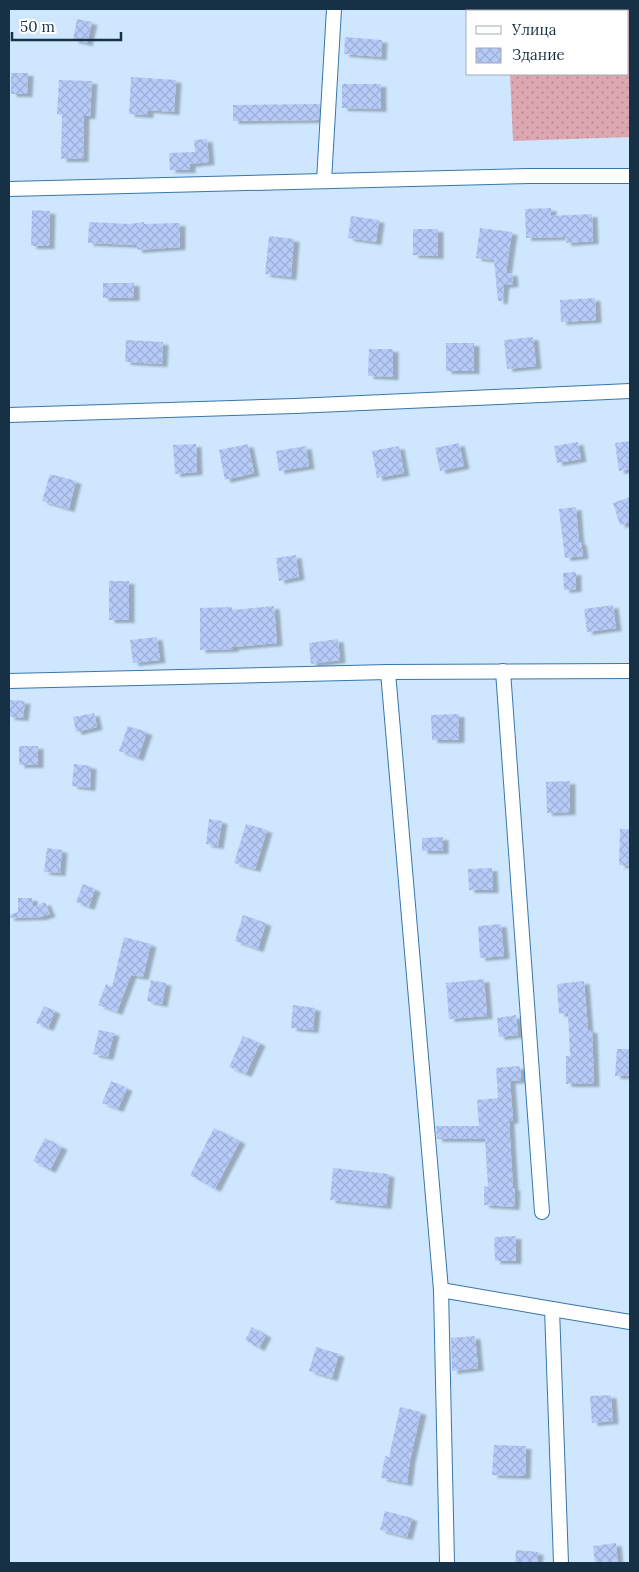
<svg xmlns="http://www.w3.org/2000/svg" width="639" height="1572" font-family="Lora,serif">
<defs>
<pattern id="grass-dots" width="8" height="8" patternUnits="userSpaceOnUse" patternTransform="scale(1.25)"><rect width="8" height="8" fill="#dda7b1"/><path d="M2 2h.1M6 6h.1" fill="none" stroke="#b28892" stroke-width="1.8" stroke-linecap="round"/></pattern>
<pattern id="building-cross-hatch" width="8" height="8" patternUnits="userSpaceOnUse" patternTransform="scale(1.25)"><rect width="8" height="8" fill="#b7cbf8"/><path d="M0 0l8 8M0 8l8-8" fill="none" stroke="#9dafd6"/></pattern>
<filter id="shadow"><feDropShadow dx="5.5" dy="3" stdDeviation="1" flood-color="#0004"/></filter>
</defs>
<rect width="100%" height="100%" fill="#cee7fe"/>
<path fill="url(#grass-dots)" d="M506,9H630V137L513,141L510,74H628V11H506Z"/>
<g fill="url(#building-cross-hatch)" filter="url(#shadow)">
<path d="M77,19L92,22L87,43L73,40Z"/>
<path d="M345,37L382,40L381,57L344,54Z"/>
<path d="M11,73H28L27,94H11Z"/>
<path d="M131,77L176,80L174,112L148,110V115L129,114Z"/>
<path d="M59,80L92,81L90,116H84L83,159H61L62,115L57,114Z"/>
<path d="M342,84H381V109L342,108Z"/>
<path d="M320,104L319,120L233,121V105Z"/>
<path d="M207,139L209,162L190,164V170H170L169,153L195,152L194,140Z"/>
<path d="M551,208V216L592,214L593,241L566,243L565,237L526,238L525,209Z"/>
<path d="M32,210L50,211L49,246H31Z"/>
<path d="M351,216L379,220L376,242L348,238Z"/>
<path d="M89,222L130,224L144,222V224L180,223V247L137,250L136,245L88,243Z"/>
<path d="M480,228L512,232L506,273H512L513,284L504,285L502,301H498L494,260L476,258Z"/>
<path d="M413,229H438V256L413,255Z"/>
<path d="M269,236L294,239L291,277L265,274Z"/>
<rect x="103" y="283" width="31" height="15"/>
<path d="M595,298L596,320L561,322L560,300Z"/>
<path d="M533,337L536,366L507,369L504,340Z"/>
<path d="M126,340L163,342L162,364L125,362Z"/>
<rect x="446" y="343" width="28" height="28"/>
<path d="M369,349H393V377L368,376Z"/>
<path d="M630,441V469L619,471L615,443Z"/>
<path d="M578,442L581,459L557,463L554,446Z"/>
<path d="M459,443L464,466L440,471L435,448Z"/>
<path d="M196,444L197,472L175,474L173,445Z"/>
<path d="M248,444L254,473L225,480L219,450Z"/>
<path d="M306,446L309,466L279,471L276,451Z"/>
<path d="M399,446L404,473L377,478L372,451Z"/>
<path d="M50,474L76,481L69,509L42,501Z"/>
<path d="M630,497V522L620,525L613,503Z"/>
<path d="M576,507L579,542H581L583,556L565,558L559,509Z"/>
<path d="M296,555L299,577L279,581L276,558Z"/>
<path d="M576,572V589L564,590L563,573Z"/>
<rect x="109" y="581" width="20" height="39"/>
<path d="M613,605L616,628L587,632L584,609Z"/>
<path d="M274,606L277,643L233,647V649L200,650V608L232,607V610Z"/>
<path d="M157,637L160,660L133,663L130,640Z"/>
<path d="M338,639L340,660L311,664L309,643Z"/>
<path d="M9,700L25,701L23,718L9,717Z"/>
<path d="M94,713L97,727L76,732L73,717Z"/>
<path d="M459,714V740H432L431,715Z"/>
<path d="M128,726L147,732L138,758L119,751Z"/>
<rect x="19" y="746" width="19" height="19"/>
<path d="M74,764L91,766L90,788L72,786Z"/>
<path d="M570,781V812L547,813L546,782Z"/>
<path d="M209,819L222,821L218,846L206,844Z"/>
<path d="M246,824L267,830L255,869L234,863Z"/>
<path d="M620,829H630V866L619,865Z"/>
<path d="M443,837V851H422V838Z"/>
<path d="M47,848L62,850L60,873L44,872Z"/>
<path d="M492,868L493,890H469L468,869Z"/>
<path d="M83,884L95,889L89,907L76,902Z"/>
<path d="M18,898H32L33,907L45,902L50,914L41,917L9,918V915L18,912Z"/>
<path d="M243,915L266,923L258,949L235,941Z"/>
<path d="M501,924L504,956L480,958L478,926Z"/>
<path d="M124,937L151,944L143,977L131,975L117,1012L98,1005L106,984L112,987Z"/>
<path d="M484,979L487,1016L449,1019L446,983Z"/>
<path d="M151,980L166,983L162,1004L147,1001Z"/>
<path d="M584,981L588,1030H592L594,1084H566V1056H570L568,1013L559,1014L557,984Z"/>
<path d="M293,1005L315,1008L313,1030L291,1028Z"/>
<path d="M44,1006L55,1011L48,1028L36,1023Z"/>
<path d="M516,1015L518,1035L499,1037L497,1018Z"/>
<path d="M99,1030L114,1033L108,1057L93,1054Z"/>
<path d="M243,1036L260,1043L246,1074L229,1067Z"/>
<path d="M617,1049H630V1076H615Z"/>
<path d="M520,1066L521,1080L510,1081L513,1120L509,1121L513,1188H515L514,1207L484,1205V1186L488,1187L485,1139H437L436,1126H479L477,1100L498,1098L496,1068Z"/>
<path d="M111,1081L127,1088L118,1109L102,1103Z"/>
<path d="M214,1128L240,1141L215,1189L190,1175Z"/>
<path d="M45,1138L62,1147L50,1170L33,1161Z"/>
<path d="M333,1168L389,1174L386,1206L330,1200Z"/>
<path d="M516,1236V1261H495L494,1237Z"/>
<path d="M252,1327L266,1335L259,1348L245,1340Z"/>
<path d="M475,1336L478,1368L452,1371L451,1338Z"/>
<path d="M316,1347L339,1354L332,1378L309,1371Z"/>
<path d="M611,1395L613,1421L592,1423L590,1396Z"/>
<path d="M400,1407L421,1412L410,1460L407,1483L381,1478L385,1456L389,1457Z"/>
<path d="M494,1445L526,1446L525,1476L492,1475Z"/>
<path d="M385,1511L412,1518L407,1537L380,1530Z"/>
<path d="M616,1543L618,1563H595L593,1546Z"/>
<path d="M516,1550L538,1552L537,1563H515Z"/>
</g>
<g fill="none" stroke-linecap="round" stroke-linejoin="round">
<g stroke="#3876aa" stroke-width="16">
<g id="minor">
<path d="M324,181L334,9"/>
<path d="M9,189L529,176H630"/>
<path d="M9,415L295,406L630,391"/>
<path d="M503,671L542,1212"/>
<path d="M388,672L630,671"/>
<path d="M9,681L388,672L441,1290L552,1309L561,1563"/>
<path d="M441,1290L447,1563"/>
<path d="M552,1309L630,1322"/>
</g>
</g>
<use href="#minor" stroke="#fff" stroke-width="14"/>
</g>
<rect width="639" height="1572" fill="none" stroke="#163046" stroke-width="20"/>
<rect x="466" y="10" width="162" height="65" fill="#ffffff" stroke="#a2acb5"/>
<rect x="476" y="26" width="25" height="8" fill="#ffffff" stroke="#a2acb5"/>
<text x="512" y="35" font-size="15" fill="#163046">Улица</text>
<rect x="476" y="48" width="25" height="15" fill="url(#building-cross-hatch)" stroke="#a2acb5"/>
<text x="512" y="60" font-size="15" fill="#163046">Здание</text>
<path d="M12 32v8h109v-8" fill="none" stroke="#163046" stroke-width="2.5"/>
<text x="20" y="32" font-size="15" fill="#163046" stroke="#ffffff" stroke-width="4" paint-order="stroke">50 m</text>
</svg>
